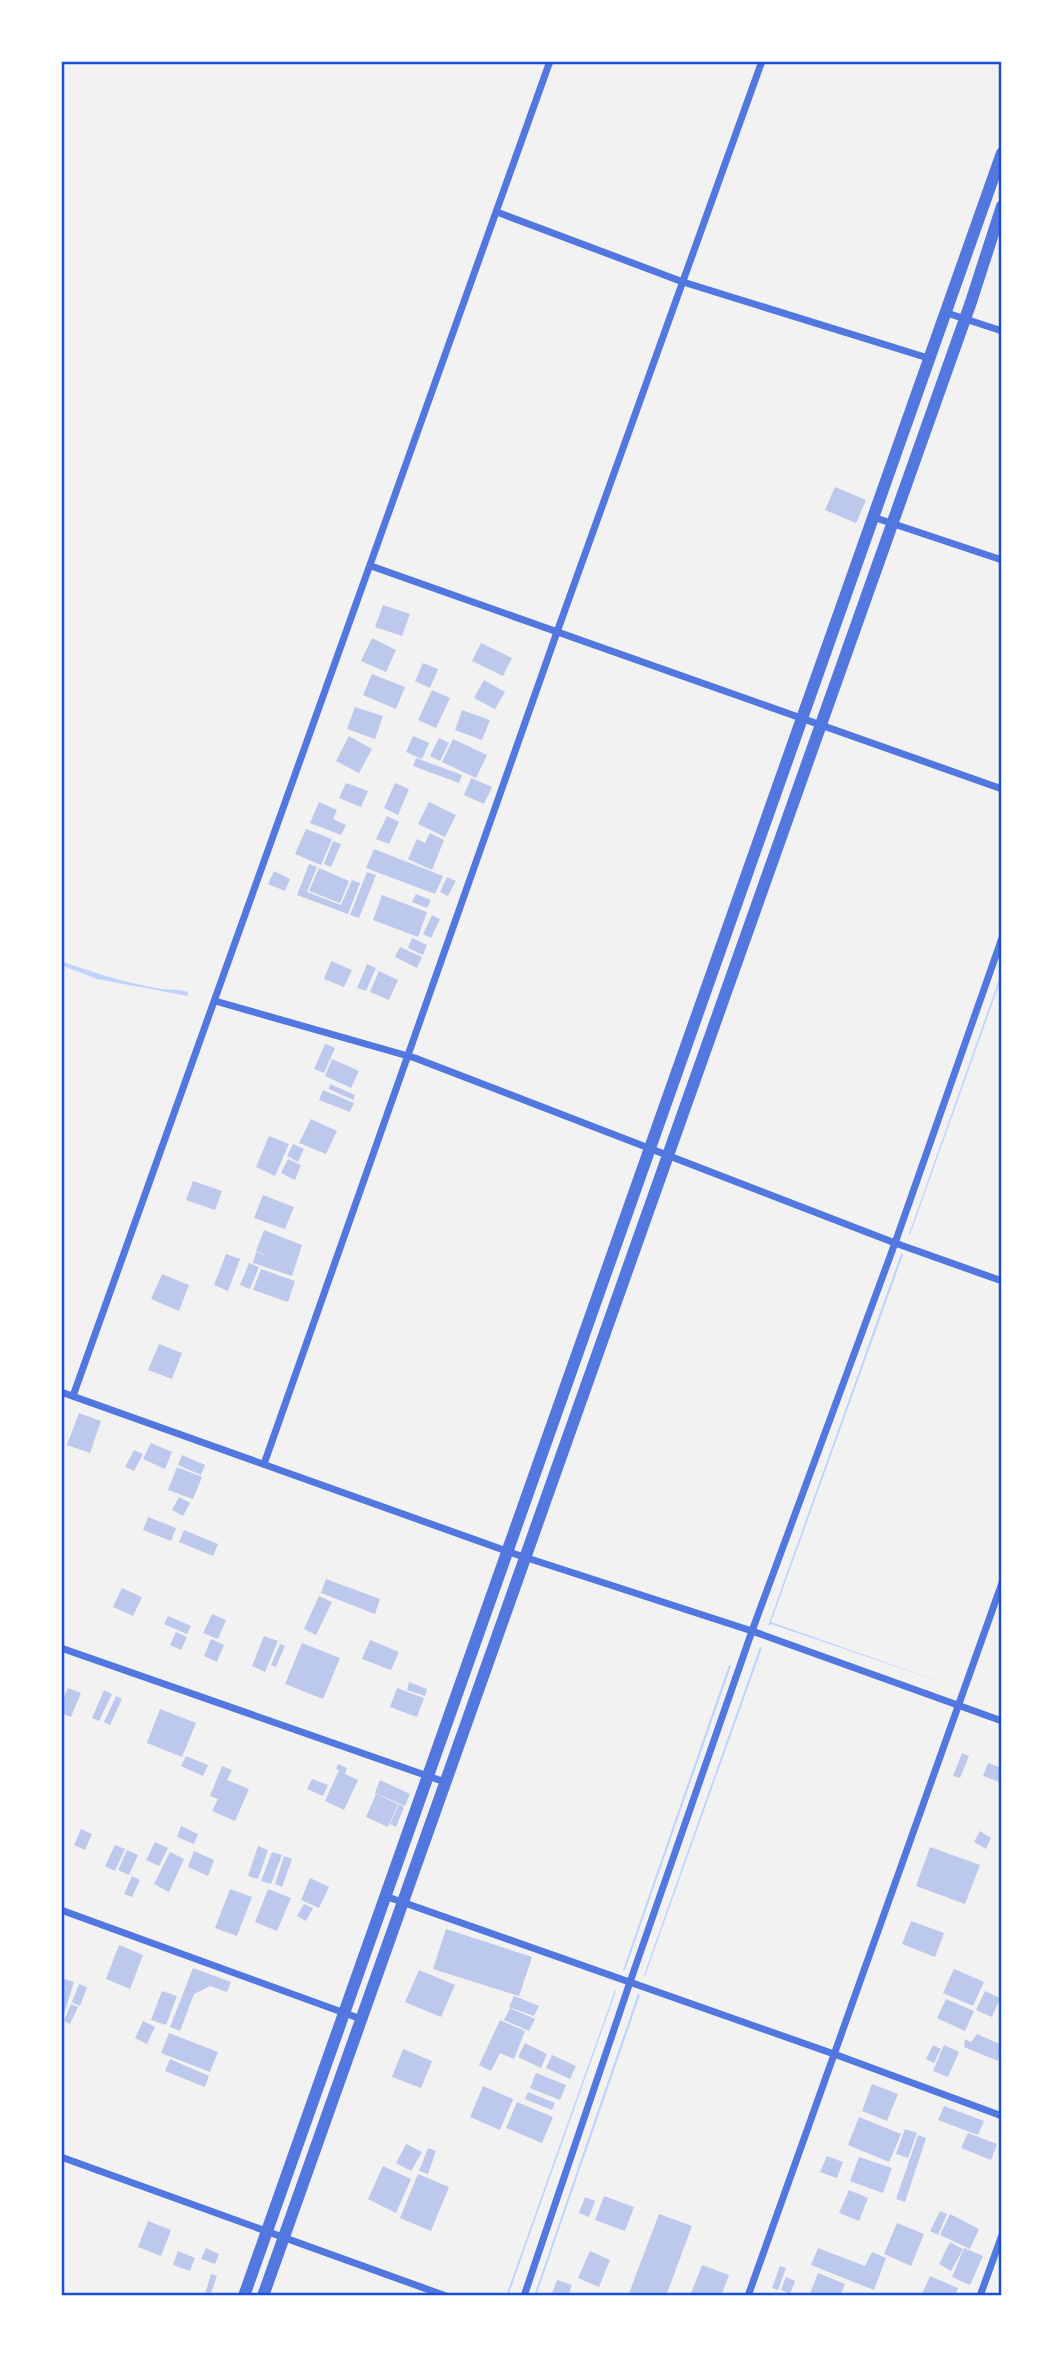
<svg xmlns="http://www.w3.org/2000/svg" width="1063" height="2357" font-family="Montserrat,sans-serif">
<rect width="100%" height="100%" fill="#f2f2f2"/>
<g fill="#bfd3fe">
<path d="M61,961C94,973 127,983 161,989C170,990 180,989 188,992V996L97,979L61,965Z"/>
<path d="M1002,971V976L910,1235L909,1234Z"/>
<path d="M901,1254L903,1255L771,1622L950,1685L771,1624L768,1626Z"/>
<path d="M760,1647L762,1648L645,1976L644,1975Z"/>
<path d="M729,1665L731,1666L625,1970H623Z"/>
<path d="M615,1990L616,1991L508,2296H506Z"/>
<path d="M638,1994L640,1995L536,2296H534Z"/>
</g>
<g fill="#bdc9ec">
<path d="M835,487L866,500L856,523L825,510Z"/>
<path d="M383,605L410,614L402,636L375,627Z"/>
<path d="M372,638L396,650L386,672L361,661Z"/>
<path d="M481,643L512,658L503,676L472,661Z"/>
<path d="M423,663L438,669L430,688L415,681Z"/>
<path d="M372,674L405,687L396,709L363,695Z"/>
<path d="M484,680L505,692L495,709L474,698Z"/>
<path d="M432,690L450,698L436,728L418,720Z"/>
<path d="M355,707L383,716L375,739L347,729Z"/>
<path d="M462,710L490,720L482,740L455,730Z"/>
<path d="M349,736L372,749L359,773L336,761Z"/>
<path d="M413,736L429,743L422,759L406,752Z"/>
<path d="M439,738L449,743L440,761L430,756Z"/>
<path d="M453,739L487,755L476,778L442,762Z"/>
<path d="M416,758L462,775L459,783L413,766Z"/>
<path d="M471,778L492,787L484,804L464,795Z"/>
<path d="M346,783L368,791L361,807L339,798Z"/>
<path d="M395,783L409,789L398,815L384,808Z"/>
<path d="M319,802L337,810L333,819L346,825L341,835L310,823Z"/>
<path d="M429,802L456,815L445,837L418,824Z"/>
<path d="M387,816L399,822L389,844L376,839Z"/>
<path d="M306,829L332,839L321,865L295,854Z"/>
<path d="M430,833L444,840L432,870L408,859L417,839L425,843Z"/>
<path d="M333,841L341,844L331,867L324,864Z"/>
<path d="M374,849L443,876L435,894L366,868Z"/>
<path d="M309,864L317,867L307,892L341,905L352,880L360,883L348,914L297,895Z"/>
<path d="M319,868L349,881L340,903L309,891Z"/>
<path d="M274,871L290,879L285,891L268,884Z"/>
<path d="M367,872L376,875L359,918L350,915Z"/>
<path d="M447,877L456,881L448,896L440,892Z"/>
<path d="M416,894L431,900L427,908L412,902Z"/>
<path d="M382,895L427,912L418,937L373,920Z"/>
<path d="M432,915L440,919L431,938L423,934Z"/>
<path d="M412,938L427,945L423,955L408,948Z"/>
<path d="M400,947L422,957L417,968L395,957Z"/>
<path d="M331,961L352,970L344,987L324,979Z"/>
<path d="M367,964L376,968L366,991L357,988Z"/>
<path d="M379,971L398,980L389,1000L370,992Z"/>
<path d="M325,1044L335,1048L324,1073L314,1069Z"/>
<path d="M332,1059L359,1071L351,1088L325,1076Z"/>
<path d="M330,1084L355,1095L353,1100L329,1089Z"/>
<path d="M323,1090L354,1103L350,1112L319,1100Z"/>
<path d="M311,1119L337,1131L326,1154L299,1143Z"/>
<path d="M269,1136L289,1144L275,1176L256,1167Z"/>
<path d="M293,1144L304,1149L298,1162L287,1156Z"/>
<path d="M288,1159L301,1165L295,1180L281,1173Z"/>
<path d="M193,1181L222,1191L215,1210L186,1200Z"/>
<path d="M263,1195L294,1207L285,1229L254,1218Z"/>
<path d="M264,1230L302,1245L292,1276L253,1263L256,1252L269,1256L256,1251Z"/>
<path d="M226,1254L240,1259L228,1291L214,1285Z"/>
<path d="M249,1263L259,1267L250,1289L240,1285Z"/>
<path d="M261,1269L295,1281L288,1302L253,1290Z"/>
<path d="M162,1274L189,1285L179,1311L151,1299Z"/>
<path d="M159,1344L182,1353L172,1379L148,1370Z"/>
<path d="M79,1413L101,1421L90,1453L67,1445Z"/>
<path d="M151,1443L172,1452L165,1469L143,1459Z"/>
<path d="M134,1450L143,1454L134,1471L125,1467Z"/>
<path d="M182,1455L205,1465L201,1475L178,1465Z"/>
<path d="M177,1467L202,1477L193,1499L168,1490Z"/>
<path d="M179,1497L190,1503L183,1516L172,1510Z"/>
<path d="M148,1517L176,1528L171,1541L143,1530Z"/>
<path d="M184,1530L218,1544L213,1556L179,1542Z"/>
<path d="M326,1579L380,1599L375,1614L321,1593Z"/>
<path d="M122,1588L142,1597L133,1616L113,1607Z"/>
<path d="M319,1596L332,1602L316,1635L304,1629Z"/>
<path d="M212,1614L226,1620L218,1639L203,1633Z"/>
<path d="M168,1616L191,1626L187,1634L164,1624Z"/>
<path d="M176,1632L187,1637L181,1650L170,1645Z"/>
<path d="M264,1636L278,1641L265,1672L252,1666Z"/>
<path d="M211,1639L224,1645L217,1662L204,1656Z"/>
<path d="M370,1640L399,1652L391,1670L362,1659Z"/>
<path d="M302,1643L340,1658L323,1699L285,1684Z"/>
<path d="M280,1644L285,1646L276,1667L271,1665Z"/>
<path d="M409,1682L427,1689L425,1696L407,1690Z"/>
<path d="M68,1688L81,1693L71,1717L61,1713V1703Z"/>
<path d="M397,1688L424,1698L417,1717L390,1707Z"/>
<path d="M104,1690L112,1694L99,1721L92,1718Z"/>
<path d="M116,1696L122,1699L110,1725L104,1722Z"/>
<path d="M160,1709L196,1723L182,1757L147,1743Z"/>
<path d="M962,1753L969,1756L960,1778L953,1776Z"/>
<path d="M186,1756L208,1765L203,1776L181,1766Z"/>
<path d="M988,1763L1002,1768L1000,1782L983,1776Z"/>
<path d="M338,1764L347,1768L345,1774L358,1780L344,1810L325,1801L339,1770L336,1769Z"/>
<path d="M222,1766L232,1770L227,1780L249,1789L235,1821L212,1811L218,1799L210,1796Z"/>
<path d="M312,1779L328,1785L323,1796L307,1789Z"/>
<path d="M380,1780L410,1794L405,1806L375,1793Z"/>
<path d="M376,1794L398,1804L388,1827L366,1817Z"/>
<path d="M399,1804L404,1807L396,1827L390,1824Z"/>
<path d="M181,1826L198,1834L194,1844L177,1837Z"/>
<path d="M81,1829L92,1834L85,1850L74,1845Z"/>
<path d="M980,1831L991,1838L986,1849L974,1842Z"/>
<path d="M155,1842L168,1848L159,1866L146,1860Z"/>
<path d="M115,1845L125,1849L115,1871L105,1866Z"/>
<path d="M258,1846L268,1850L258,1879L248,1876Z"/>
<path d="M930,1847L980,1865L965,1904L916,1886Z"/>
<path d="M127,1850L138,1855L129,1875L118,1870Z"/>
<path d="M194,1851L214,1860L208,1876L188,1867Z"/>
<path d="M170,1852L184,1859L169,1892L154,1884Z"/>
<path d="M272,1852L282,1855L271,1884L261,1881Z"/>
<path d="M284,1856L292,1859L282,1887L275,1884Z"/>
<path d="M132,1876L140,1880L132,1897L124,1894Z"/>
<path d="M310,1878L329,1887L319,1908L301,1900Z"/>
<path d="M230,1889L252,1897L237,1936L215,1928Z"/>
<path d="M268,1889L291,1898L277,1931L255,1922Z"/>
<path d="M304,1904L313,1908L306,1921L297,1916Z"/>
<path d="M911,1921L944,1933L935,1957L902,1944Z"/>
<path d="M446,1929L532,1957L519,1996L433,1969Z"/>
<path d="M119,1945L143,1955L130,1989L106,1979Z"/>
<path d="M193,1968L231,1982L227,1992L210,1986L194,1994L180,2031L170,2027Z"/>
<path d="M954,1969L984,1982L973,2006L943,1993Z"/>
<path d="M419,1970L455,1985L441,2017L405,2002Z"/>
<path d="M61,1978L74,1982L62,2020H61Z"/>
<path d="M79,1984L87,1987L80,2006L72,2002Z"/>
<path d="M162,1991L177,1996L166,2025L151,2020Z"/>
<path d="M985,1991L1000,1998L992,2017L976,2010Z"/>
<path d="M514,1996L539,2006L534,2016L509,2007Z"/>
<path d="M946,1999L974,2011L965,2031L937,2018Z"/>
<path d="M71,2004L78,2007L70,2024L64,2021Z"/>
<path d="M510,2008L535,2019L529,2031L504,2020Z"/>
<path d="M500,2020L525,2031L514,2059L500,2053L491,2071L479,2065Z"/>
<path d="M143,2021L155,2027L147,2044L135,2038Z"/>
<path d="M169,2033L218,2052L210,2072L161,2053Z"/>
<path d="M977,2034L1002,2045L998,2061L964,2047L965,2039L971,2042Z"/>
<path d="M525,2043L547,2054L541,2068L518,2057Z"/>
<path d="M933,2045L941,2049L934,2063L926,2059Z"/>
<path d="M944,2045L959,2052L948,2077L933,2071Z"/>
<path d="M403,2049L432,2061L421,2088L392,2077Z"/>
<path d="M552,2055L576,2066L570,2079L546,2068Z"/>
<path d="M170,2059L209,2076L205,2087L165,2071Z"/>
<path d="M536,2073L566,2085L560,2100L530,2088Z"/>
<path d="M872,2084L898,2094L887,2121L862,2111Z"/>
<path d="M483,2086L513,2099L500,2130L470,2117Z"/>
<path d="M528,2092L555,2103L552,2110L525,2099Z"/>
<path d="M517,2102L553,2117L542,2143L506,2128Z"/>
<path d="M944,2106L984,2121L978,2135L938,2120Z"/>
<path d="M859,2117L901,2134L889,2162L848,2145Z"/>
<path d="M905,2129L917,2133L908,2158L896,2154Z"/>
<path d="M968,2133L997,2144L991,2160L961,2148Z"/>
<path d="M918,2135L926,2138L905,2202L896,2199Z"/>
<path d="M406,2144L422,2152L411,2171L396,2163Z"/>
<path d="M428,2148L436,2151L428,2174L419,2171Z"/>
<path d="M827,2156L843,2162L837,2178L820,2172Z"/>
<path d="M859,2157L892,2168L883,2193L850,2181Z"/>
<path d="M383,2166L411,2179L396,2213L368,2199Z"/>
<path d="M418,2174L449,2187L431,2231L400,2218Z"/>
<path d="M849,2190L868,2198L859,2221L839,2213Z"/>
<path d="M604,2196L634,2207L625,2231L595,2220Z"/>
<path d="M585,2197L595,2201L589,2217L579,2213Z"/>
<path d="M940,2211L947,2214L938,2235L930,2231Z"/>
<path d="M659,2214L692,2226L666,2296H628Z"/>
<path d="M950,2214L979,2229L970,2249L940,2235Z"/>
<path d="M148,2221L171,2230L161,2256L138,2247Z"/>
<path d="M897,2223L924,2234L911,2266L884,2254Z"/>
<path d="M950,2242L963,2249L951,2271L939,2264Z"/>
<path d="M206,2248L219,2254L215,2264L201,2259Z"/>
<path d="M818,2248L865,2266L872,2252L886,2258L874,2290L811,2265Z"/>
<path d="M964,2248L983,2256L970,2285L952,2277Z"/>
<path d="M178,2251L195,2258L190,2271L173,2265Z"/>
<path d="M590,2251L610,2260L599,2287L578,2278Z"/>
<path d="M702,2265L729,2275L721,2296H690Z"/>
<path d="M780,2266L786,2268L778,2290L772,2288Z"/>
<path d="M818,2273L845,2284L840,2296H809Z"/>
<path d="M211,2274L217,2276L210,2296L205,2294Z"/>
<path d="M930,2276L958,2288L955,2296H921Z"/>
<path d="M786,2277L795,2281L790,2294L781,2290Z"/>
<path d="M557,2280L572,2285L568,2296H551Z"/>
</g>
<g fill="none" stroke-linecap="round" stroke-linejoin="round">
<g stroke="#5277de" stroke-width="7">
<path d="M497,212L683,282L928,358"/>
<path d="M944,312L1002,331"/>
<path d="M873,517L1002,560"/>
<path d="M371,566L1002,789"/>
<path d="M215,1001L415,1058L895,1243L1002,1281"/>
<path d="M61,1392L515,1554L752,1631L1002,1721"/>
<path d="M73,1396L550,61"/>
<path d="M264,1464L557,632L762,61"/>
<path d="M61,1648L445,1782"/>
<path d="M385,1896L834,2054L1002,2116"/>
<path d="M61,1910L361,2019"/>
<path d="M61,2157L446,2296"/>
<path d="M524,2296L630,1982L752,1631L895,1243L1002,938"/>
<path d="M748,2296L1002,1583"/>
<path d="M980,2296L1002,2235"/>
</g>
<g stroke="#5277de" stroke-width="12">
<path d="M244,2296L1002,153"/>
<path d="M263,2296L971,302L1002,206"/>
</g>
</g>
<rect width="1063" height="2357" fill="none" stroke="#ffffff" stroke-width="126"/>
<rect x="63" y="63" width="937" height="2231" fill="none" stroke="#1d4ed8" stroke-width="2.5"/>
</svg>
